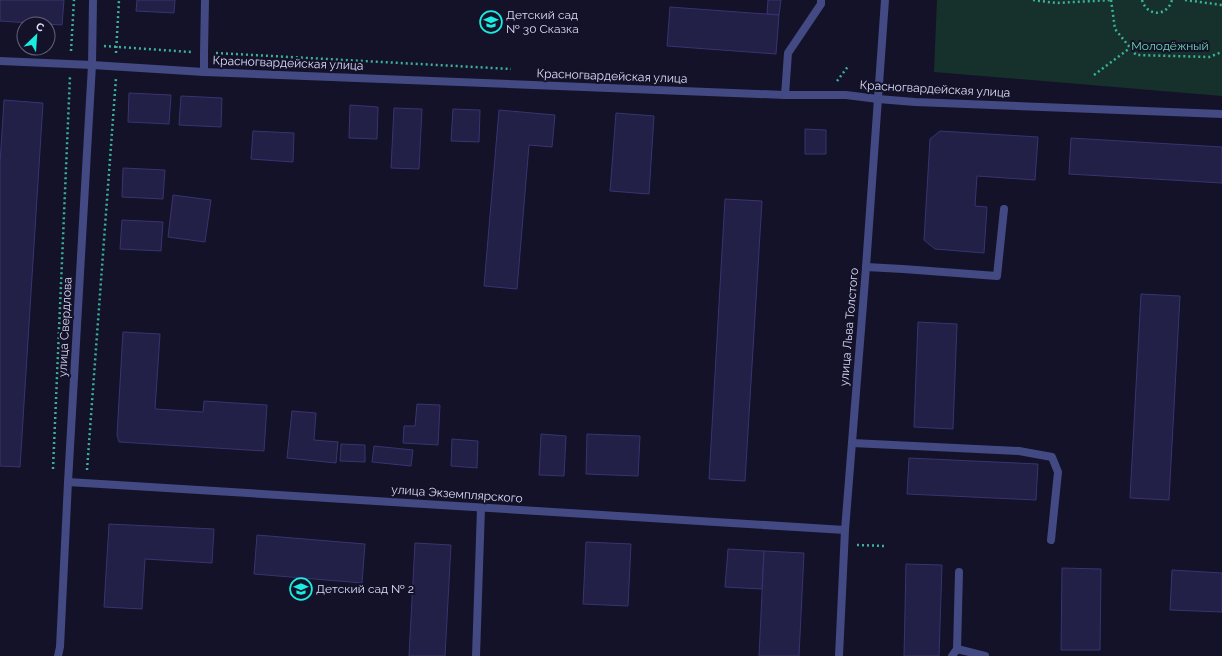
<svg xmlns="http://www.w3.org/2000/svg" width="1222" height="656" font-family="Raleway,sans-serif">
<rect width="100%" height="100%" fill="#131228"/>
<path fill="#16312c" d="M937,0H1222V96L934,72Z"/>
<g fill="#222047" stroke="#373471">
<path d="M0,0H64L62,25L0,21Z"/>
<path d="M137,0H175L174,13L136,11Z"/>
<path d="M768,0H781L779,15L767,14Z"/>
<path d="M670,7L779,15L776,54L667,46Z"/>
<path d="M129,93L171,95L169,124L128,122Z"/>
<path d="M181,96L222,98L221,127L179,125Z"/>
<path d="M4,100L43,103L20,467L0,466V163Z"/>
<path d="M350,105L378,107L377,139L349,138Z"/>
<path d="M394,108L422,109L419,169L391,168Z"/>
<path d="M453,109L480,110L479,142L451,141Z"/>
<path d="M499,110L555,115L552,147L529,145L517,289L484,286Z"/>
<path d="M616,113L654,116L649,194L610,191Z"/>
<path d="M805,129L826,130V154H805Z"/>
<path d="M253,131L294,133L293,162L251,159Z"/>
<path d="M940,131L1038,137L1035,180L977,176L975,206L987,207L984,253L935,249L924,240L930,139Z"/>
<path d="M1071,138L1222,147V183L1069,174Z"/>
<path d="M123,168L165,170L163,199L122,197Z"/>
<path d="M173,195L211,200L205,242L168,237Z"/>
<path d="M725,199L762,201L745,481L709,479Z"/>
<path d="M122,220L163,222L161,251L120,249Z"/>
<path d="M1141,294L1180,296L1169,500L1130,498Z"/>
<path d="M918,322L957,324L953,429L914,427Z"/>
<path d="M123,332L160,334L155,409L203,412L204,401L267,405L264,451L119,442L117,435Z"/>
<path d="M417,404L440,405L438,445L403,443L404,426H415Z"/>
<path d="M292,411L316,413L314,440L338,442L336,463L287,458Z"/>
<path d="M541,434L566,436L564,476L539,475Z"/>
<path d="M587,434L640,436L638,476L586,474Z"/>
<path d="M452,439L478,441L477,468L451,466Z"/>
<path d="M341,444L365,445V462L340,461Z"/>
<path d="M374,446L413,450L411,466L372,462Z"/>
<path d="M909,458L1038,464L1036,500L907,494Z"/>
<path d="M109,524L214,529L212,563L145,559L142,609L104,607Z"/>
<path d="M257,535L365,544L362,583L254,574Z"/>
<path d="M586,542L631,544L628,606L583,604Z"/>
<path d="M415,543L451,545L445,656H409Z"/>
<path d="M728,549L764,551L762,589L725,587Z"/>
<path d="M764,551L804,553L799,656H759Z"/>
<path d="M906,564L942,565L939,656H904Z"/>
<path d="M1062,568L1101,569L1100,650H1061Z"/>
<path d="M1172,570L1222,573V612L1170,610Z"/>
</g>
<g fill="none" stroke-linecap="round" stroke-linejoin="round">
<g stroke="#3bb198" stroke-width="2.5" stroke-dasharray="2 3" stroke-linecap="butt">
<path d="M1033,0L1056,3L1111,0"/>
<path d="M1111,0L1115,29L1136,55L1209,57L1222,52"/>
<path d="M1142,0C1147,17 1167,17 1172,0"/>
<path d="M1185,0L1222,5"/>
<path d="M104,46L191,52"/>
<path d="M71,51L74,0"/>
<path d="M116,53L119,0"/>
<path d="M216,53L511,69"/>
<path d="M1094,75L1130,48"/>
<path d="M837,81L849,65"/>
<path d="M53,469L70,76"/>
<path d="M87,470L116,78"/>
<path d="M857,545L885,546"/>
</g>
<g stroke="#424983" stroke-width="8">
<path d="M204,72V53L205,0"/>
<path d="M785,95L788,53L821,4V0"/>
<path d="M866,267L903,269L997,276L1004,209"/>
<path d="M852,443L1019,451L1052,457L1058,472L1051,540"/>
<path d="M957,649L985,656"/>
<path d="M476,656L481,508"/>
<path d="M952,656L957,649L959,572"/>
</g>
<g stroke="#424983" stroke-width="8">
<path d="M0,61L92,65L204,72L785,95H846L878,99L915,102L1222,114"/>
<path d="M68,482L845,530"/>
<path d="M58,656L60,647L68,482L92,65L93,0"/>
</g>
<path stroke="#424983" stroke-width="8" d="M839,656L845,530L866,267L885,0"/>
</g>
<defs>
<g id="school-ring" transform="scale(1.15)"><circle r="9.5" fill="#131228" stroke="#19ece0" stroke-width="1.5"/><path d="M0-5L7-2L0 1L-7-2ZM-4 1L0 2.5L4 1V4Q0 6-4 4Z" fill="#19ece0"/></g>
</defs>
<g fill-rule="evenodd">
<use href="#school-ring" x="491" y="22"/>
<use href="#school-ring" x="301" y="589"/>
</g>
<g text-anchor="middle" stroke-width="4" stroke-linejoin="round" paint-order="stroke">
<g font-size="12" fill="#dcddfc" stroke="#131228" text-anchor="start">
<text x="506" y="19">Детский сад<tspan x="506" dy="14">№ 30 Сказка</tspan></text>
<text x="316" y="593">Детский сад № 2</text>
</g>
<g font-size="12" fill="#6dd7ac" stroke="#131228">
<text x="1170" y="50">Молодёжный</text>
</g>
<g font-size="12" fill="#dcddfc" stroke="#131228">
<text transform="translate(288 63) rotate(2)" y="4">Красногвардейская улица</text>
<text transform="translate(612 76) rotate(2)" y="4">Красногвардейская улица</text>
<text transform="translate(935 89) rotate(3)" y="4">Красногвардейская улица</text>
<text transform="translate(65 327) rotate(-87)" y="4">улица Свердлова</text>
<text transform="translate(849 327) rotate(-85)" y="4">улица Льва Толстого</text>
<text transform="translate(457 494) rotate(4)" y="4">улица Экземплярского</text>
</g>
</g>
<g transform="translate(36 36) rotate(25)"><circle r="19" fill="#131228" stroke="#63637d"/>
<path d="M0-3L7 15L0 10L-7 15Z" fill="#19ece0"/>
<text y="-6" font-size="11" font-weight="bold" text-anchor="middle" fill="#dcddfc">С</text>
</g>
</svg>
